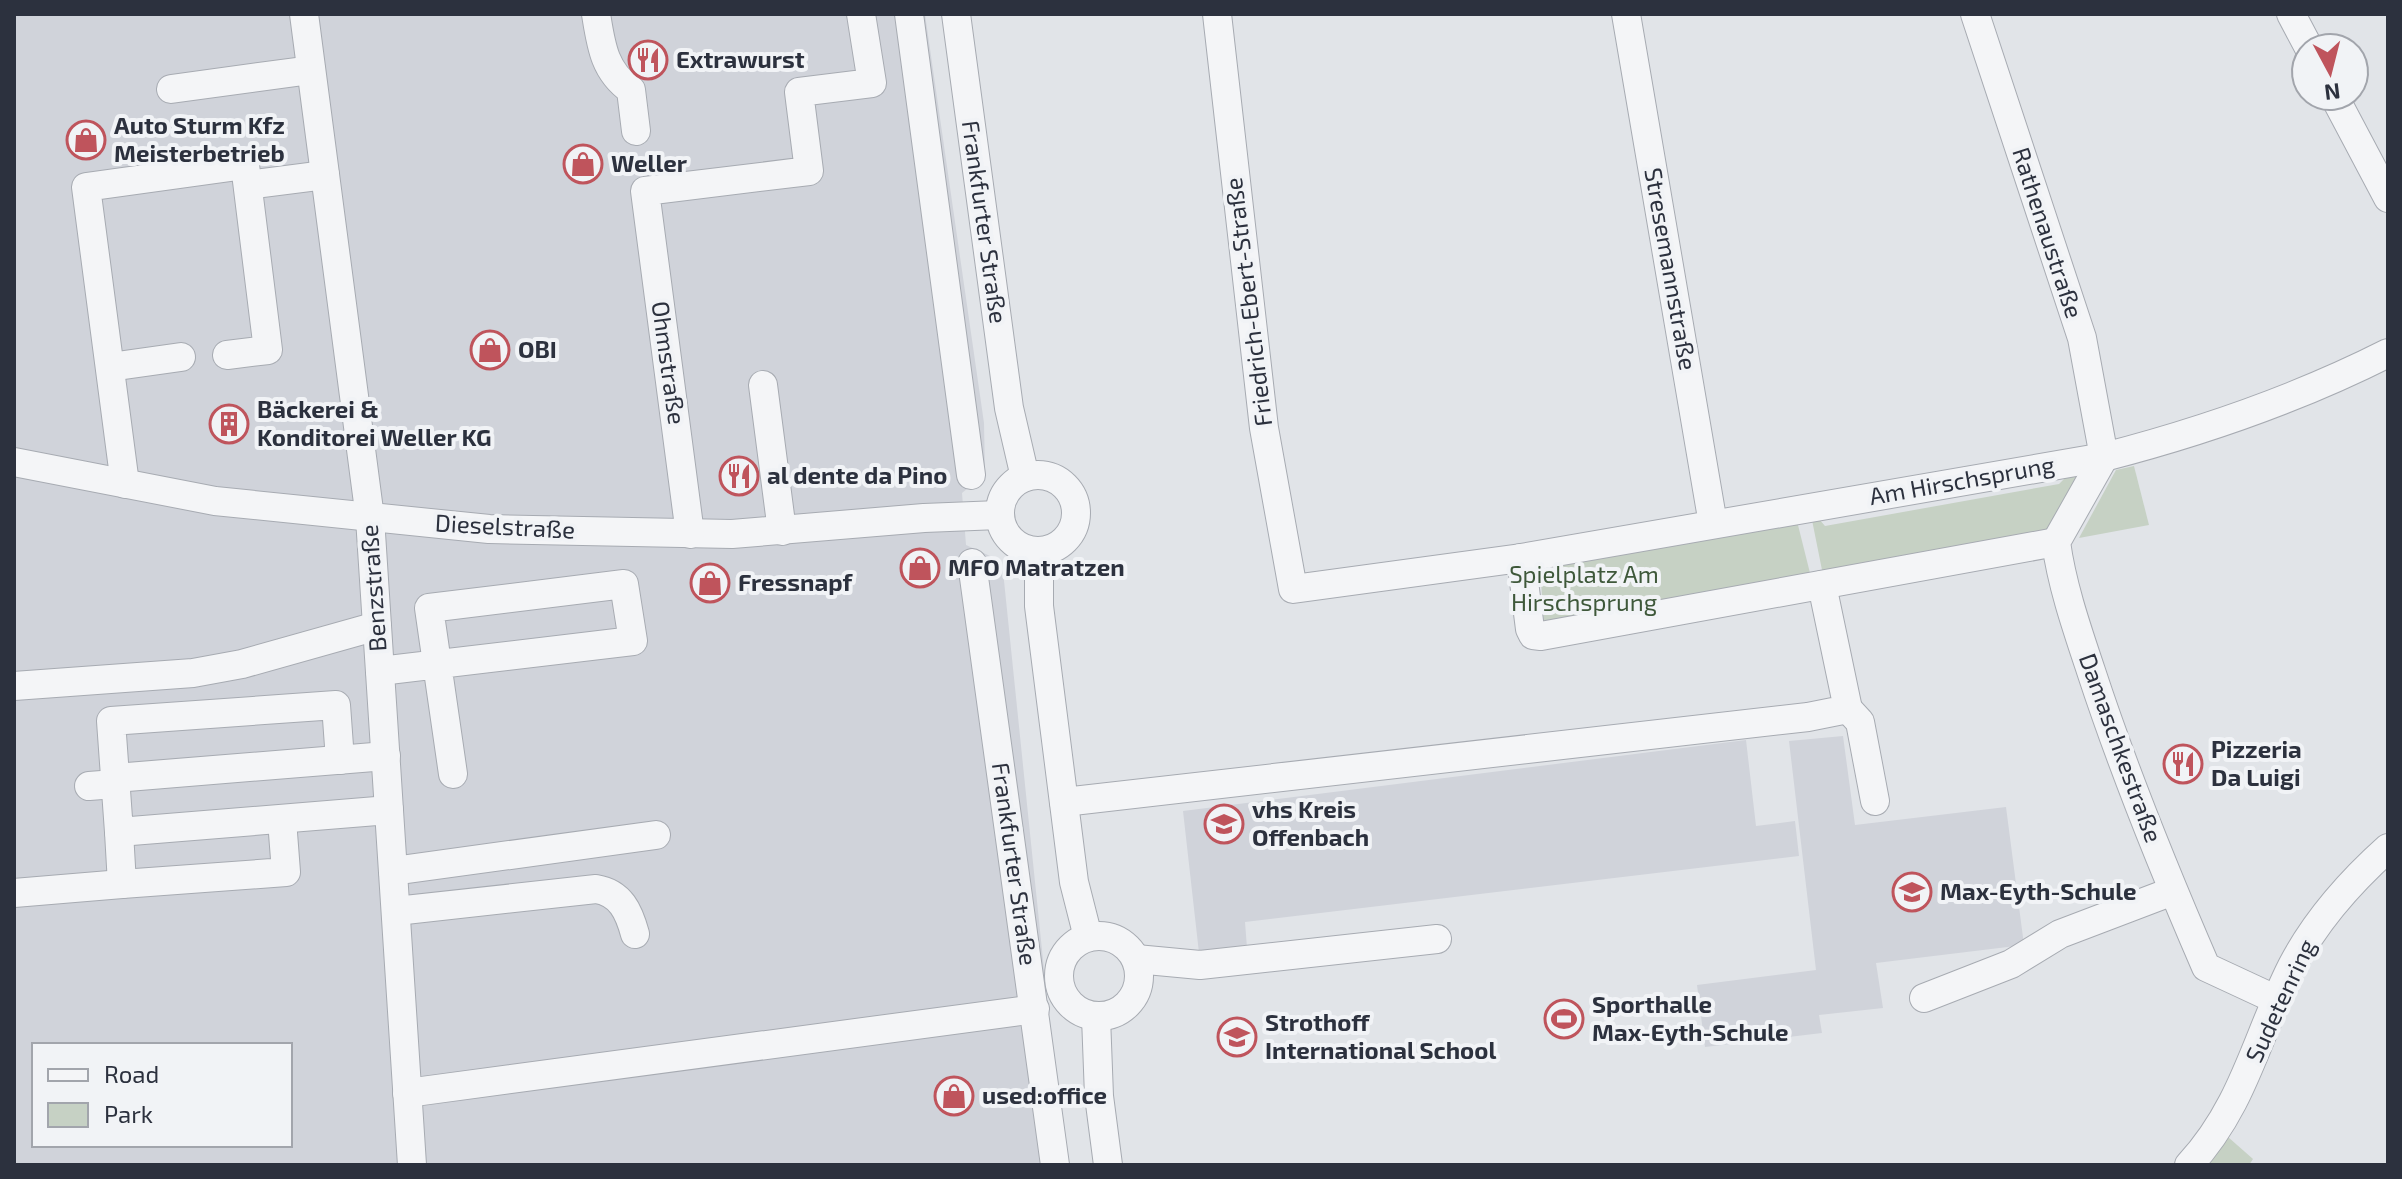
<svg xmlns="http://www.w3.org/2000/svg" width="2402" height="1179" font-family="'Exo 2',sans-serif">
<rect width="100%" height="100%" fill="#e1e4e8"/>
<g fill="#d0d3da" fill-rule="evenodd">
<path d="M14,14H925L984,423L985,474L962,493L966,545L990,556L1003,571L1052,1047L1068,1165H14ZM34,1045H290V1145H34Z"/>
<path d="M1843,736L1855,825L2006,807L2024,945L1876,963L1883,1008L1819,1015L1822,1033L1705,1047L1697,985L1816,970L1789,741Z"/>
<path d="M1746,740L1756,826L1795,821L1799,856L1245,922L1247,948L1199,953L1183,811Z"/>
</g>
<g fill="#c6d1c4">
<path d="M2134,466L2149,525L2079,538L2116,470Z"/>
<path d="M2079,473L2046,535L1823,575L1812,520L1819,519L1825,526L2059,484L2068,475Z"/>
<path d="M1797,521L1811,577L1544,626L1540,566Z"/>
<path d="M2228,1137L2253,1159L2249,1165H2205Z"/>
</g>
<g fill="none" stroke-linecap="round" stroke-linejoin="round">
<g stroke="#a7abb2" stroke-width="30">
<g id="minor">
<path d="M304,14L370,518L412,1165"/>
<path d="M596,14C601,45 604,71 631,90L636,131"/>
<path d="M909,14L971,475"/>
<path d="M956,14L1009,408L1025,477"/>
<path d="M1217,14L1264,428L1293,589L1521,558L2104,457C2201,432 2299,398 2388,353"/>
<path d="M1626,14L1713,524"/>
<path d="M1975,14L2082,338L2104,457"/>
<path d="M2291,14L2309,48"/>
<path d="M171,89L311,70"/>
<path d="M2334,96L2388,198"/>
<path d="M248,185L325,175"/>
<path d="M110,367L181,357"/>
<path d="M763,385L782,531"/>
<path d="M2104,457L2056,542C2062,586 2077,629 2091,671C2124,772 2164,870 2206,967L2277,1000"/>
<path d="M14,462L215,501L489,529L732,534L924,518L999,515"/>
<circle cx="1038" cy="513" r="38"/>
<path d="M125,484L86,187L245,165L268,350L227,355"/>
<path d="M690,534L645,191L809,171L799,92L872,83L861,14"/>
<path d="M1039,552V606L1074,882L1088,937"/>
<path d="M1521,558L1530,629L1533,635L1541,636L2056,542"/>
<path d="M972,563L1055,1165"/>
<path d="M380,671L633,641L624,584L429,608L453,774"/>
<path d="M14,686L193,673L242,664L377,626"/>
<path d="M1848,709L1860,722L1875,801"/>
<path d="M340,760L336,705L111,721L119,832L389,810"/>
<path d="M115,778L386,756"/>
<path d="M89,786L115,784"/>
<path d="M1064,802L1808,717L1848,709L1822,585"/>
<path d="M119,832L122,884L286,872L282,820"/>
<path d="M393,871L656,835"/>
<path d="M14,893L122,884"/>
<path d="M396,911L596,889C621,893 629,912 635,934"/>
<circle cx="1099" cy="976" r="40"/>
<path d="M1136,959L1200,965L1437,939"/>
<path d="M1924,998L2011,964L2060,934L2173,891"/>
<path d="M1096,1017L1099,1096L1108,1165"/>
<path d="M407,1093L1035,1009"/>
<path d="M2189,1165C2244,1106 2257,1035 2292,966C2316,920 2350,882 2388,848"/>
</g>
</g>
<use href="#minor" stroke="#f4f5f7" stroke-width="28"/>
</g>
<defs>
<g id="restaurant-ring" transform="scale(2)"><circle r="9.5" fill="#f1f3f6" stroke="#bf545c" stroke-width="1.5"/><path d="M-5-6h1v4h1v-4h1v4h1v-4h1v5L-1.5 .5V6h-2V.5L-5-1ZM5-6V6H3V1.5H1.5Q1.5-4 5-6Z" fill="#bf545c"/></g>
<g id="shop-ring" transform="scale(2)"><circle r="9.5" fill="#f1f3f6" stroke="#bf545c" stroke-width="1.5"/><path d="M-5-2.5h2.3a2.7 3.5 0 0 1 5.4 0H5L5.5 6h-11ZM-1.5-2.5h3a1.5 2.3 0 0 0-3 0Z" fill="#bf545c"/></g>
<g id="building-ring" transform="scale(2)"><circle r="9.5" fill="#f1f3f6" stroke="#bf545c" stroke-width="1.5"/><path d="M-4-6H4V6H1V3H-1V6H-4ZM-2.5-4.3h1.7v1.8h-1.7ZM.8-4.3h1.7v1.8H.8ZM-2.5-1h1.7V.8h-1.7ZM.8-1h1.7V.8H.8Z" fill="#bf545c"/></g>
<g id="school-ring" transform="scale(2)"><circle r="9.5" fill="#f1f3f6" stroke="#bf545c" stroke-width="1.5"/><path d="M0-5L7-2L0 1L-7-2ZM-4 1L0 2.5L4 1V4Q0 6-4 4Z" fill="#bf545c"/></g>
<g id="stadium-ring" transform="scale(2)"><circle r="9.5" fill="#f1f3f6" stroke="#bf545c" stroke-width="1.5"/><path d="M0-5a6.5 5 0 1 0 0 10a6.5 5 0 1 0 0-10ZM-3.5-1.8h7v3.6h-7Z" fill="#bf545c"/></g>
</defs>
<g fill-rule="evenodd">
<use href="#restaurant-ring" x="648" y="60"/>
<use href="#shop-ring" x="86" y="140"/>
<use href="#shop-ring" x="583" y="164"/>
<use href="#shop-ring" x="490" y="350"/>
<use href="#building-ring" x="229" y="424"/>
<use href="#restaurant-ring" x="739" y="476"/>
<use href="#shop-ring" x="920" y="568"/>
<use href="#shop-ring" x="710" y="583"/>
<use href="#restaurant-ring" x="2183" y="764"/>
<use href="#school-ring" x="1224" y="824"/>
<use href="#school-ring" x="1912" y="892"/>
<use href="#stadium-ring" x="1564" y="1019"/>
<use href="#school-ring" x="1237" y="1037"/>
<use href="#shop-ring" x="954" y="1096"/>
</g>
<g text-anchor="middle" stroke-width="8" stroke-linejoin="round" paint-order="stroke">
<g font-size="24" font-weight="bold" fill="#2c313e" stroke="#f1f3f6" text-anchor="start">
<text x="676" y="68">Extrawurst</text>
<text x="114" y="134">Auto Sturm Kfz<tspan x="114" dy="28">Meisterbetrieb</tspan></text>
<text x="611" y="172">Weller</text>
<text x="518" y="358">OBI</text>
<text x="257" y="418">Bäckerei &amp;<tspan x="257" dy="28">Konditorei Weller KG</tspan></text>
<text x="767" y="484">al dente da Pino</text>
<text x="948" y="576">MFO Matratzen</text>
<text x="738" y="591">Fressnapf</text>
<text x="2211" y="758">Pizzeria<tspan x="2211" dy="28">Da Luigi</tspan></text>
<text x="1252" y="818">vhs Kreis<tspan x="1252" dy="28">Offenbach</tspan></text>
<text x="1940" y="900">Max-Eyth-Schule</text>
<text x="1592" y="1013">Sporthalle<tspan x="1592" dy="28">Max-Eyth-Schule</tspan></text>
<text x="1265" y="1031">Strothoff<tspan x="1265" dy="28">International School</tspan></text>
<text x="982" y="1104">used:office</text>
</g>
<g font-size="24" fill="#2c313e" stroke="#f1f3f6">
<text transform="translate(984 222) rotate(82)" y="8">Frankfurter Straße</text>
<text transform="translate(2047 233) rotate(72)" y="8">Rathenaustraße</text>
<text transform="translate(1670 269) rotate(80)" y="8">Stresemannstraße</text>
<text transform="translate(1249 302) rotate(-97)" y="8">Friedrich-Ebert-Straße</text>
<text transform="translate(668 363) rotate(82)" y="8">Ohmstraße</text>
<text transform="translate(1962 481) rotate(-10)" y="8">Am Hirschsprung</text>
<text transform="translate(505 527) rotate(3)" y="8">Dieselstraße</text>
<text transform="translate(374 588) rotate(-94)" y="8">Benzstraße</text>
<text transform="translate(2120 748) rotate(70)" y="8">Damaschkestraße</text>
<text transform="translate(1014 864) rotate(82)" y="8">Frankfurter Straße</text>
<text transform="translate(2281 1001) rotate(-65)" y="8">Sudetenring</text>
</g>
<g font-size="24" fill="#3e583a" stroke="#f1f3f6">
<text x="1584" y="583">Spielplatz Am<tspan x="1584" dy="28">Hirschsprung</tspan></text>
</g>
</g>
<rect width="2402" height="1179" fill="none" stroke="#2c313e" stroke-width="32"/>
<rect x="32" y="1043" width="260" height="104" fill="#f1f3f6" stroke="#a2a5ac" stroke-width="2"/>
<rect x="48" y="1069" width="40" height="12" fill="#f4f5f7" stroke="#a2a5ac" stroke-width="2"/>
<text x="104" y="1083" font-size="24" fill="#2c313e">Road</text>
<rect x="48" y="1103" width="40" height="24" fill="#c6d1c4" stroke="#a2a5ac" stroke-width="2"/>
<text x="104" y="1123" font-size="24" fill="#2c313e">Park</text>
<g transform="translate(2330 72) rotate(173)"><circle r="38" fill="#f1f3f6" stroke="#a2a5ac" stroke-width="2"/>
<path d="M0-6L14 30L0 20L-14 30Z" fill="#bf545c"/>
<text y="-12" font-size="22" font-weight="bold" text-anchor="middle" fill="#2c313e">N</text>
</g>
</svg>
